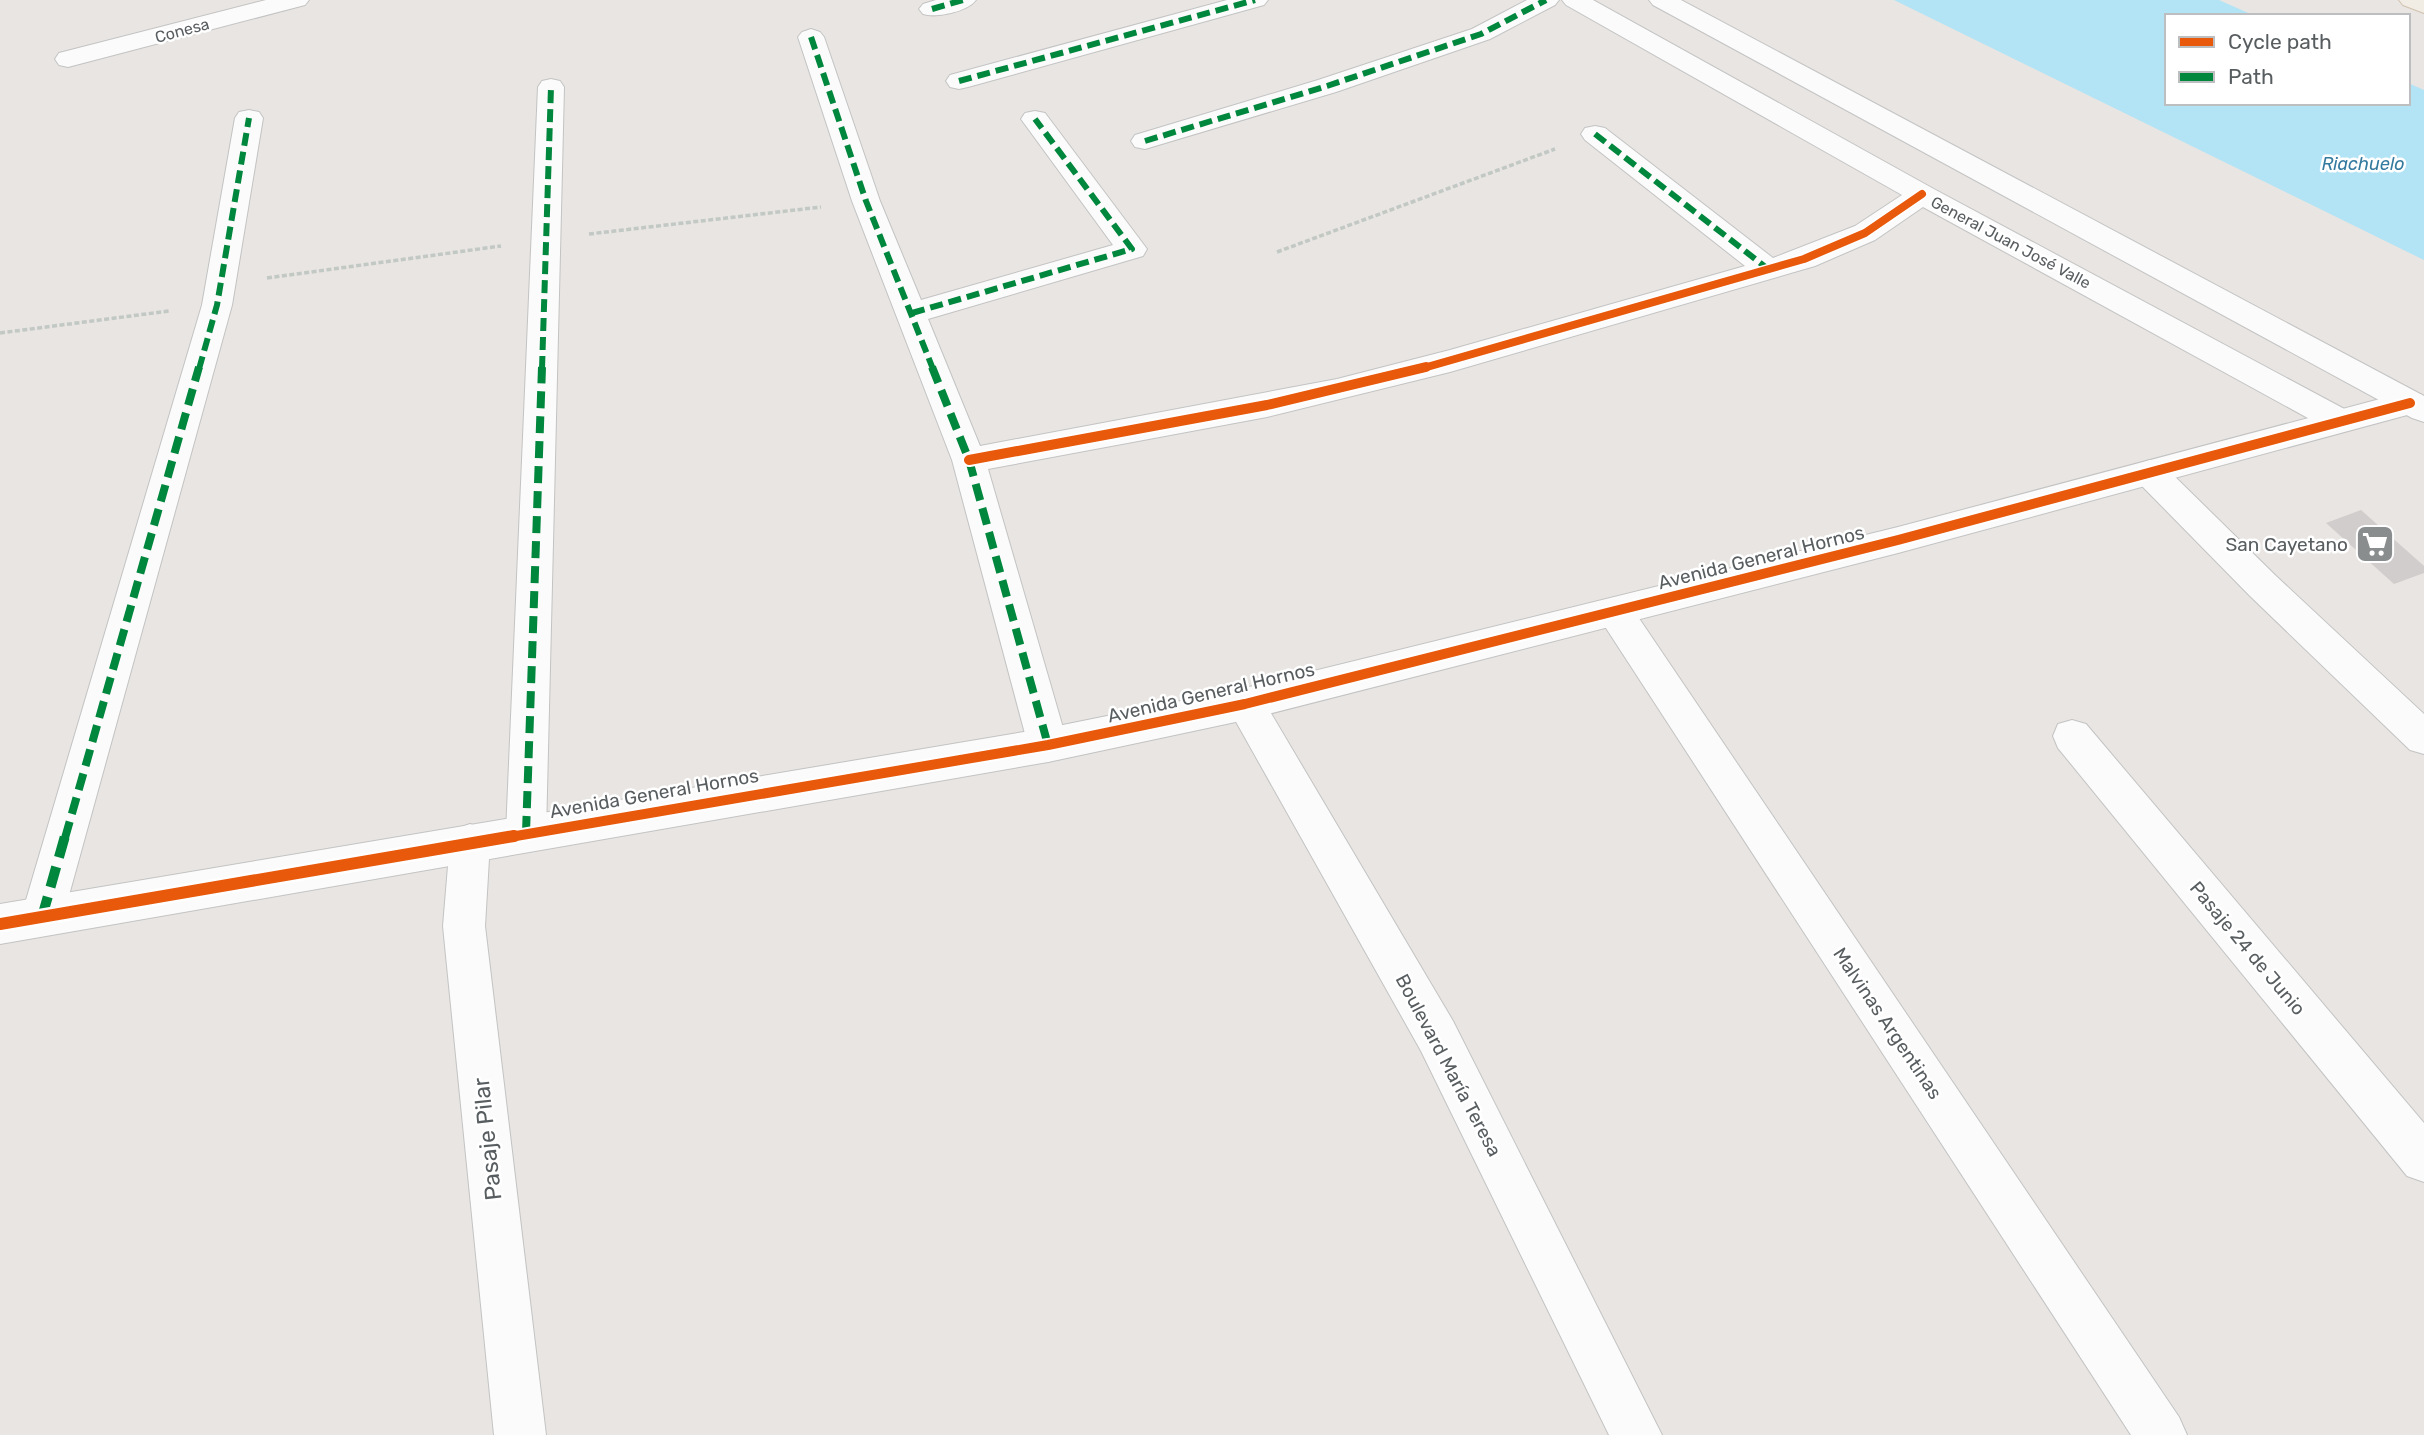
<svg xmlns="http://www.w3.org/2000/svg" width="2424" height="1435" font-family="Rubik,sans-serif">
<rect width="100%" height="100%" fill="#e8e5e2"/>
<path fill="#b2e4f6" d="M1894,0H2219L2255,16H2167V103H2408V83L2424,90V260Z"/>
<path fill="#d0cdcc" d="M2361,510L2424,566V573L2394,584L2326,523Z"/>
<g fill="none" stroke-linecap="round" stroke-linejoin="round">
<g stroke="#c3c3c3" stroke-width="2">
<g id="minor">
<path d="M266,0H309L305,5L68,67L59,65L55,59L59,53Z"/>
<path d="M936,0H976C967,12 936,18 923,14L919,9L923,4Z"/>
<path d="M1227,0H1268L1264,5L968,87L959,89L950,87L946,81L950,75Z"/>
<path d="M1527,0H1559L1555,5L1490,39L1336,92L1145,149L1135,147L1131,141L1135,135L1318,80L1472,29Z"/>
<path d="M1562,0H1593L1932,188L2350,412L2354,420L2350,428L2338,432L2326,428L1923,207L1875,240L1815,266L1450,372L1267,417L988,469L1068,745L1062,757L1048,762L1034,757L1028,745L952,460L852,201L798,37L802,32L811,29L820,32L824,37L880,201L921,300L1113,245L1021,119L1025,113L1035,111L1045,113L1147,249L1143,256L928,319L980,446L1337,379L1450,350L1745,266L1585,140L1581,134L1585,128L1595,126L1605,128L1773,258L1855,226L1902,195L1566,5Z"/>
<path d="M551,79L560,81L564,87L546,833L540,846L526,851L512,846L506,833L538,87L542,81Z"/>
<path d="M249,110L259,112L263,118L232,305L63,917L57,931L42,936L27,931L21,917L202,305L235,118L239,112Z"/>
<path d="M2150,460L2162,464L2276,576L2424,714V754L2410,750L2250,596L2138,482L2133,473L2138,464Z"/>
<path d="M1615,597L1628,602L2179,1417L2187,1435H2131L1602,622L1597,612L1602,602Z"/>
<path d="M1245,688L1259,693L1453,1021L1662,1435H1609L1421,1051L1226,704L1231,693Z"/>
<path d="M2072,720L2086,724L2424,1123V1182L2407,1176L2058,748L2053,736L2058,724Z"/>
<path d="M470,824L484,829L490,842L485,926L546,1435H494L443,926L450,842L456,829Z"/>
</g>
</g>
<g stroke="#c3c3c3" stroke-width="2">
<path id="tertiary" d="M2410,391L2422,395L2424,399L2422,411L1898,553L1245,720L1048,762L0,944V904L1048,728L1245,688L1898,527Z"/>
</g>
<g stroke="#c3c3c3" stroke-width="2">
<path id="secondary" d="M1649,0H1681L2424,396V422L2412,418L1653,5Z"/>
</g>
<g stroke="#d0c1af" stroke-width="2">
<path id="primary" d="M2399,0H2424V13L2403,5Z"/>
</g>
<g stroke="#c2c8c4" stroke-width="3.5" stroke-dasharray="5 2.5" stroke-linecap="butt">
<path d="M589,234L821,207"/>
<path d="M1277,252L1555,149"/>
<path d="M267,278L501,246"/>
<path d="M0,333L169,311"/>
</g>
<use href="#minor" fill="#fcfbfb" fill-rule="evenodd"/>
<use href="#tertiary" fill="#fcfbfb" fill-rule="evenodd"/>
<use href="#secondary" fill="#fcfbfb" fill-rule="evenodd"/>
<use href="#primary" fill="#f1ede5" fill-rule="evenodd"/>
<g stroke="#00873e" stroke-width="6" stroke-dasharray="13 6" stroke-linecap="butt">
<path d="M932,9L963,0"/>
<path d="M811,37L866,201L933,369"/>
<path d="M959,81L1255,0"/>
<path d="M1595,134L1768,269"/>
<path d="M1145,141L1327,86L1481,34L1546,0"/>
<path d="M912,313L1132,249L1035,119"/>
<path d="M199,369L217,305L249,118"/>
<path d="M542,369L551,87"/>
</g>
<g stroke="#00873e" stroke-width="8" stroke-dasharray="17 8" stroke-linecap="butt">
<path d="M932,367L969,460L1048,745"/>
<path d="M526,833L542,367"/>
<path d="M65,838L199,367"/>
</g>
<path stroke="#00873e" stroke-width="10" stroke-dasharray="21 10" stroke-linecap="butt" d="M42,917L65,836"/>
<g stroke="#fff" stroke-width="11">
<path id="cycleway-far2" d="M1420,369L1804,259L1865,233L1922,194"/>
</g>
<g stroke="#fff" stroke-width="14">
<g id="cycleway-far1">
<path d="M969,460L1267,405L1426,367"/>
<path d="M504,838L1048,745L1245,704L1898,540L2410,403"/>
</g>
</g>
<g stroke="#fff" stroke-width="17">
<path id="cycleway" d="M0,924L514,836"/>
</g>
<use href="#cycleway-far2" stroke="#e8590c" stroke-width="8"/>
<use href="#cycleway-far1" stroke="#e8590c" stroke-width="10"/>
<use href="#cycleway" stroke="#e8590c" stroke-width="12"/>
</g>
<defs>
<g id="supermarket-square" transform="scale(2.0125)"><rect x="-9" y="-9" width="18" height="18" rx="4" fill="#8a8d8e" stroke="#fff"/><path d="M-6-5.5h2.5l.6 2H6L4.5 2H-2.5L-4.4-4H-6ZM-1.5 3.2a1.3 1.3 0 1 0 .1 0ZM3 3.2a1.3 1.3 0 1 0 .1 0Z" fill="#fff"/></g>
</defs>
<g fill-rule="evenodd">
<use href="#supermarket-square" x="2375" y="544"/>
</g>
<g text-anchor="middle" stroke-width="5" stroke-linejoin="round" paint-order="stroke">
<g font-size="16" fill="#585d60" stroke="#fff">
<text transform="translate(182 30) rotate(-15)" y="6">Conesa</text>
<text transform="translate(2011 242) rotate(28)" y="6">General Juan José Valle</text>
</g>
<g font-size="18" font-style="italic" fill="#357a9f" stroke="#fff">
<text x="2363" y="170">Riachuelo</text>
</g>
<g font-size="19" fill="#585d60" stroke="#fff" text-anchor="end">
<text x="2348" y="551">San Cayetano</text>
</g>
<g font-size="19" fill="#585d60" stroke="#fff">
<text transform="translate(1761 557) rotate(-14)" y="7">Avenida General Hornos</text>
<text transform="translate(1211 692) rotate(-13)" y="7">Avenida General Hornos</text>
<text transform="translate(654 793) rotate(-10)" y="7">Avenida General Hornos</text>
<text transform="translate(2248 948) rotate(50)" y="7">Pasaje 24 de Junio</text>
<text transform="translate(1888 1023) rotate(56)" y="7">Malvinas Argentinas</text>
<text transform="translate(1449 1065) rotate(62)" y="7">Boulevard María Teresa</text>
</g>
<g font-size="23" fill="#585d60" stroke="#fff">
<text transform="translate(487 1139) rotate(-96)" y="8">Pasaje Pilar</text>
</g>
</g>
<rect x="2165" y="14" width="245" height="91" fill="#ffffff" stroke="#bcbebf" stroke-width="2"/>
<rect x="2179" y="37" width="35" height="10" fill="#e8590c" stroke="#bcbebf" stroke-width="2"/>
<text x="2228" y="49" font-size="21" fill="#585d60">Cycle path</text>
<rect x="2179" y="72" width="35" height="10" fill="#00873e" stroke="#bcbebf" stroke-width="2"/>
<text x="2228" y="84" font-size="21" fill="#585d60">Path</text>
</svg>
